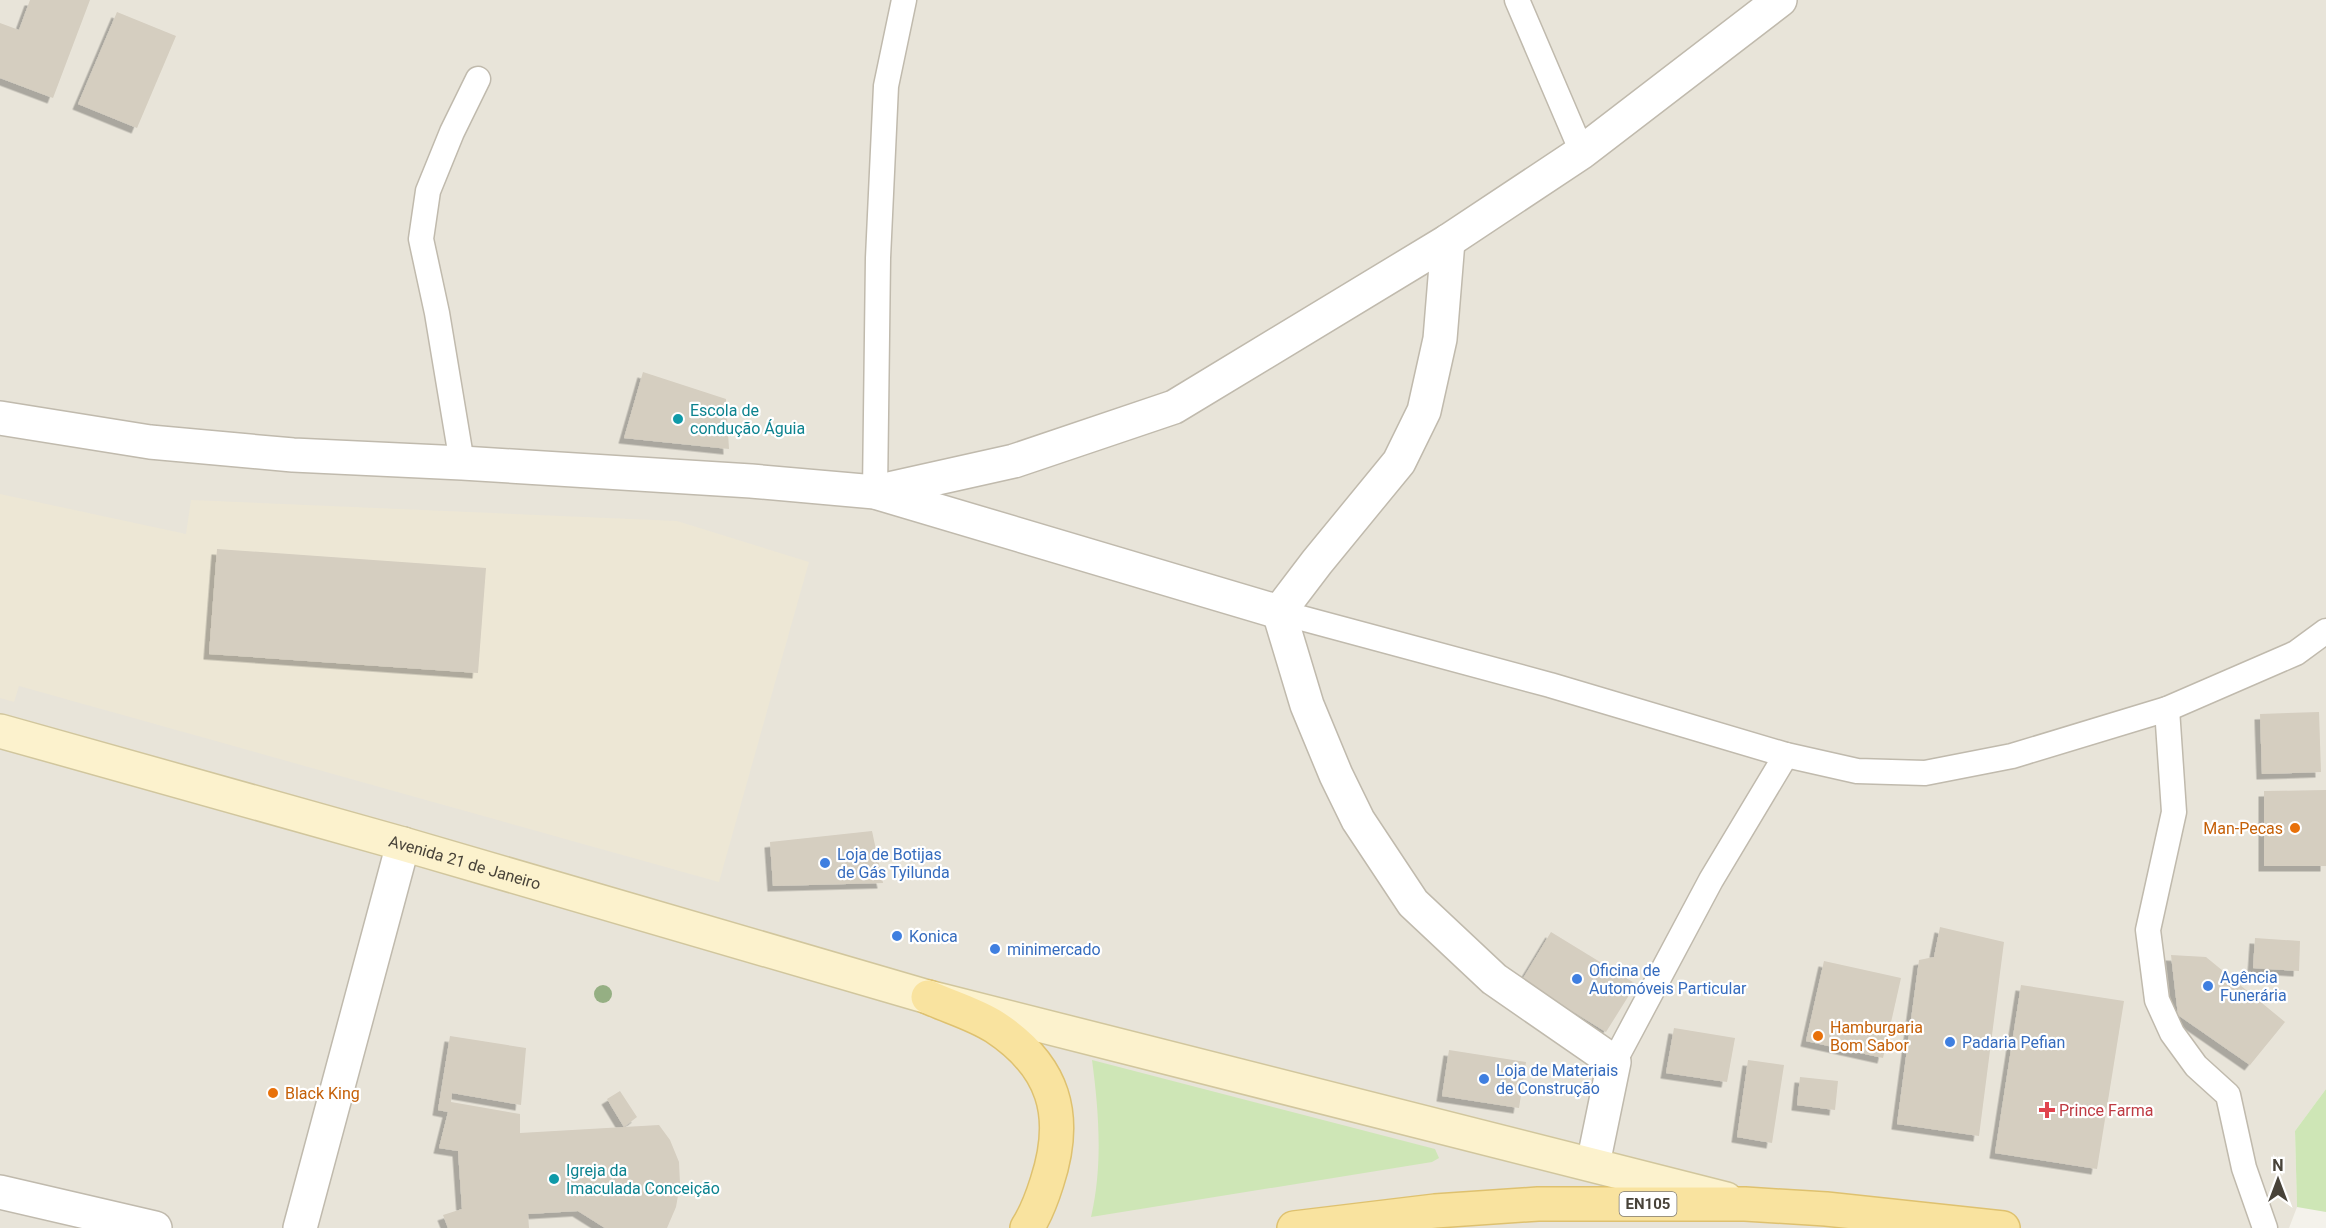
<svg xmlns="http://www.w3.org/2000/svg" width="2326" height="1228" font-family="Roboto,sans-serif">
<defs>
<filter id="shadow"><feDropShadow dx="-5.5" dy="5.5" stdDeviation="0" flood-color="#0004"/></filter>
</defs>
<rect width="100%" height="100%" fill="#f4f2eb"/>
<path fill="#e8e4d9" d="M0,0H2326V1089L2295,1131L2297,1207L2289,1228H0Z"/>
<path fill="#ede7d5" d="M0,494L186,534L191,500L677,521L809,562L719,882L19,686L14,702L0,698Z"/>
<g fill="#cee6b6">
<path d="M1092,1060L1435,1149L1439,1158L1432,1162L1091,1217C1103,1166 1099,1112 1092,1060Z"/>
<path d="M2326,1089V1212L2297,1207L2295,1131Z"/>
</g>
<g fill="#d5cec0" filter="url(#shadow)">
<path d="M30,0H90L53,98L0,78V23L19,30Z"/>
<path d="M117,12L176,36L137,128L78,104Z"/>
<path d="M643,372L726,399L729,449L624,438Z"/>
<path d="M217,549L486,568L478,673L209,654Z"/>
<path d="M2319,712L2321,772L2262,774L2260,714Z"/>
<path d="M2326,790V866H2264V791Z"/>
<path d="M872,831L883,883L773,886L770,842Z"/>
<path d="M1940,927L2004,942L1979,1136L1897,1124L1919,960L1934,957Z"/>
<path d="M1551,932L1636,984L1606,1032L1522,980Z"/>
<path d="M2255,938L2300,941L2299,971L2253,968Z"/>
<path d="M2171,955L2206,957L2285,1022L2250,1065L2178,1015Z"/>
<path d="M1824,961L1901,978L1883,1058L1806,1041Z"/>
<path d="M2021,985L2124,1001L2097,1169L1995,1153Z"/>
<path d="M1674,1028L1735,1038L1727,1082L1666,1073Z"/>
<path d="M450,1036L526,1048L521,1105L452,1093L451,1102L520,1114V1133L624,1127L607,1099L620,1091L637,1117L624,1127L659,1125L670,1140L679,1162L680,1184L676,1207L667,1228H605L578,1211L528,1214L529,1228H448L443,1215L462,1209L458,1151L439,1148L448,1112L438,1110Z"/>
<path d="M1449,1050L1526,1062L1519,1108L1442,1096Z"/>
<path d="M1748,1060L1784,1065L1772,1143L1737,1137Z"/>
<path d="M1800,1077L1838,1081L1835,1110L1797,1105Z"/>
</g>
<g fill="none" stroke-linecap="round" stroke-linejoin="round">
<g stroke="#c0baad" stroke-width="27">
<g id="lane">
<path d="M1517,0L1582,152"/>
<path d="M462,463L437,313L421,239L428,191L452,132L478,79"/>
<path d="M875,492L878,258L886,86L904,0"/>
<path d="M1279,612L1550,685L1786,755L1857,771L1925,773L2012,756L2167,709L2296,653L2326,631"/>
<path d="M2167,709L2174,812L2148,930L2157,1000L2172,1033L2196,1066L2228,1095L2244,1168L2265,1228"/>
<path d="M1614,1062L1711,880L1786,755"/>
</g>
</g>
<g stroke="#c0baad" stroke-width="36">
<g id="street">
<path d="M0,418L150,442L293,455L462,463L751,481L875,492L1014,461L1174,407L1448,241L1582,152L1780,0"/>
<path d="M878,493L1279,612"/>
<path d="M1279,612L1307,705L1336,775L1358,820L1413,903L1494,979L1614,1062L1593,1164"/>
<path d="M1279,612L1317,562L1399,462L1424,411L1440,339L1448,241"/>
<path d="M0,1192L155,1228"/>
<path d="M300,1228L403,844"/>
</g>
</g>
<g stroke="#d1c69d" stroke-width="36">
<g id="secondary">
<path id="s1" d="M0,731L403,844L928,997L1726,1199"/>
</g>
</g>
<g stroke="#dec16f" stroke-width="36">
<g id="primary">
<path d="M928,997C950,1007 975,1014 995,1027C1054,1066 1069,1115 1047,1182C1042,1198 1036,1214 1027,1228"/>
<path d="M1294,1228L1435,1211L1538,1204H1745L1826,1209L2003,1228"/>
</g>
</g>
<use href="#lane" stroke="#fff" stroke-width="24"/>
<use href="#street" stroke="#fff" stroke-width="33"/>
<use href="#secondary" stroke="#fcf2cd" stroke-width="33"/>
<use href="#primary" stroke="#f9e39f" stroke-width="33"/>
</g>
<circle fill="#95af83" cx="603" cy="994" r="9"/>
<g fill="#0f9aa8" stroke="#fff" stroke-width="2">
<circle cx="678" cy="419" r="6"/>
<circle cx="554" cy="1179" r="6"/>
</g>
<g fill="#e8710a" stroke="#fff" stroke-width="2">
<circle cx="2295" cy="828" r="6"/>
<circle cx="1818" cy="1036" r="6"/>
<circle cx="273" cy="1093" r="6"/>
</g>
<g fill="#3f7fe0" stroke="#fff" stroke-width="2">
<circle cx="825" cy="863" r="6"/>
<circle cx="897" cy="936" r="6"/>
<circle cx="995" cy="949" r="6"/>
<circle cx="1577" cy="979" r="6"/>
<circle cx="2208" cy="986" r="6"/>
<circle cx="1950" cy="1042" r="6"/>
<circle cx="1484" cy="1079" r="6"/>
</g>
<path fill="#e0444e" stroke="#fff" stroke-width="2" d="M2044 1101h6v6h6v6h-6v6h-6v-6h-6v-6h6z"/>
<g text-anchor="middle" stroke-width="4.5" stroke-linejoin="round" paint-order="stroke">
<rect fill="#fff" stroke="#7f7b74" stroke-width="1.5" x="1619.5" y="1192" width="57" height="24" rx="4.5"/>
<g font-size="15" font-weight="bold" fill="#484339">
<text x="1648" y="1209">EN105</text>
</g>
<g font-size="16" fill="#0d838f" stroke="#fff" text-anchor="start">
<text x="690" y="416">Escola de<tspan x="690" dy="18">condução Águia</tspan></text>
<text x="566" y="1176">Igreja da<tspan x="566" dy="18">Imaculada Conceição</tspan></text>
</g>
<g font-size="16" fill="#c56008" stroke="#fff" text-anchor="start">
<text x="2283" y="834" text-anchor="end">Man-Pecas</text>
<text x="1830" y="1033">Hamburgaria<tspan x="1830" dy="18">Bom Sabor</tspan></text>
<text x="285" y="1099">Black King</text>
</g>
<g font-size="16" fill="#366cbe" stroke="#fff" text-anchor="start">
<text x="837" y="860">Loja de Botijas<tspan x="837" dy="18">de Gás Tyilunda</tspan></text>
<text x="909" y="942">Konica</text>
<text x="1007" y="955">minimercado</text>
<text x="1589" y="976">Oficina de<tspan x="1589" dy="18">Automóveis Particular</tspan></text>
<text x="2220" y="983">Agência<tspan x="2220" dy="18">Funerária</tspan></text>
<text x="1962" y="1048">Padaria Pefian</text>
<text x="1496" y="1076">Loja de Materiais<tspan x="1496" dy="18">de Construção</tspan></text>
</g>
<g font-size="16" fill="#484339" stroke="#fff">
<text dy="6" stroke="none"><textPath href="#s1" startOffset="483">Avenida 21 de Janeiro</textPath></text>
</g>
<g font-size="16" fill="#be3a42" stroke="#fff" text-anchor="start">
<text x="2059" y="1116">Prince Farma</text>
</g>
</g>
<g transform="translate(2278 1180)" stroke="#ffffff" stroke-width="4.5" paint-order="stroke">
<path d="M0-4.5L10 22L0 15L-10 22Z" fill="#484339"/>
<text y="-9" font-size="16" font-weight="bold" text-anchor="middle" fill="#484339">N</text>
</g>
</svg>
